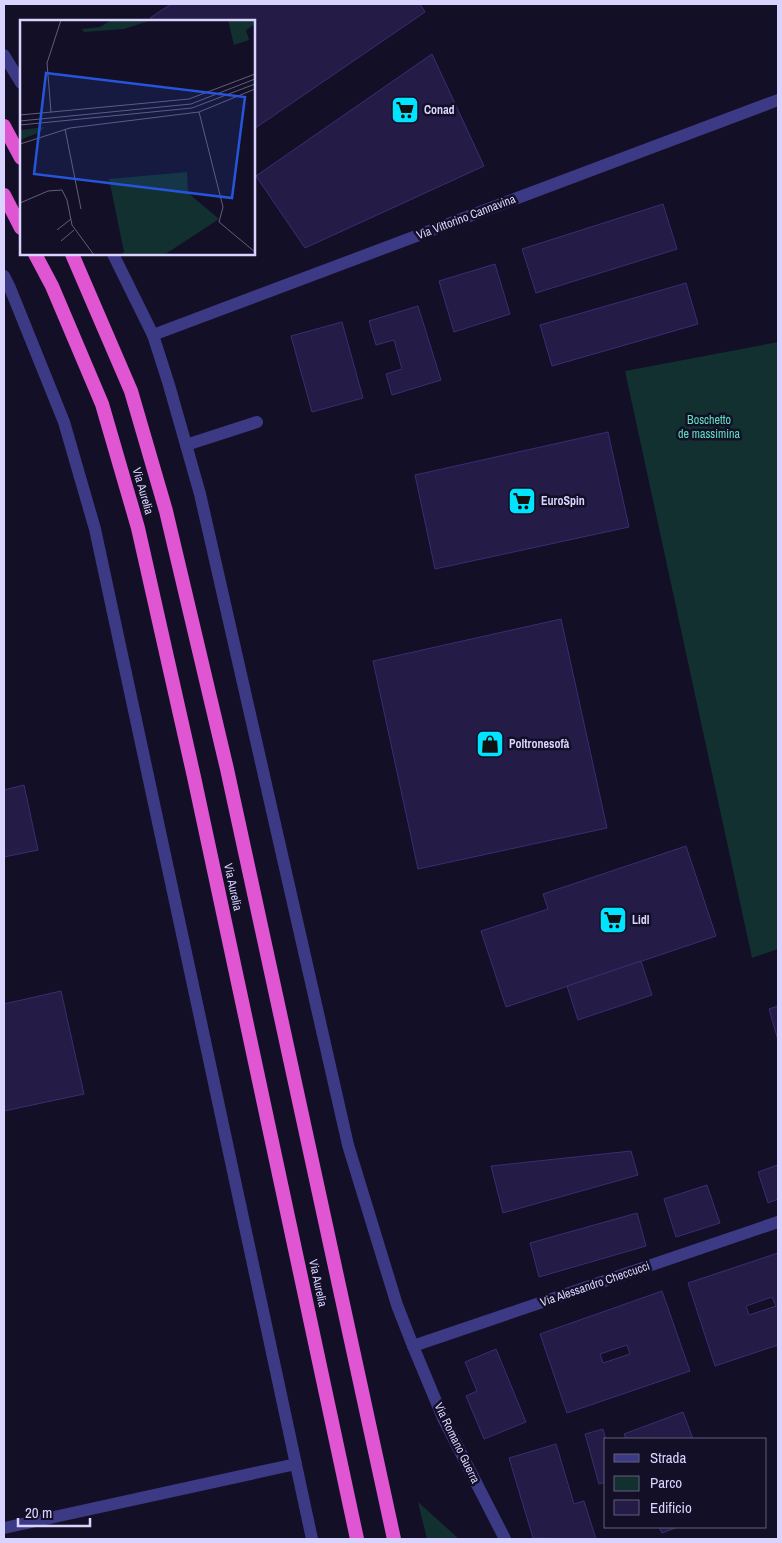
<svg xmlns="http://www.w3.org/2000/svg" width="782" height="1543" font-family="'Archivo Narrow',sans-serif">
<rect width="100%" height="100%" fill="#130f26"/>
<g fill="#12302f">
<path d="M778,342V949L752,958L625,371Z"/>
<path d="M418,1502L459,1539H427Z"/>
</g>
<g fill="#241b47" stroke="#3b2d73" fill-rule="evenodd">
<path d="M171,4H420L425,12L254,129V21H152L150,18Z"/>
<path d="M432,54L484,166L305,248L256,176Z"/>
<path d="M663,204L677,249L536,293L522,249Z"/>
<path d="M495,264L510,314L454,332L439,281Z"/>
<path d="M686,283L698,324L552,366L540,325Z"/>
<path d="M418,306L441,380L392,395L386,374L402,369L394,340L376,345L369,321Z"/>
<path d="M342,322L363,398L312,412L291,336Z"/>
<path d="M608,432L629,527L435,569L415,475Z"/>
<path d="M561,619L607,828L418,869L373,661Z"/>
<path d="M24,785L38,850L4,857V790Z"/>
<path d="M686,846L716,936L506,1007L481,931L548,909L543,894Z"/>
<path d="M641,961L652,995L578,1020L567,986Z"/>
<path d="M61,991L84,1094L4,1111V1004Z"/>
<path d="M778,1006V1040L769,1009Z"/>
<path d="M631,1151L638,1175L503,1213L491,1166Z"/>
<path d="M778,1165V1199L768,1203L758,1172Z"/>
<path d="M707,1185L720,1223L676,1237L664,1199Z"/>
<path d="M637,1213L646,1246L539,1277L530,1243Z"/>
<path d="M778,1253V1345L715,1366L688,1283ZM772,1297L776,1306L749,1315L746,1306Z"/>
<path d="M662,1291L690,1371L567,1413L540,1334ZM627,1345L630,1354L603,1363L600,1354Z"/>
<path d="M496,1349L526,1422L484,1439L466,1396L477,1391L465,1362Z"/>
<path d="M683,1412L693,1439H626L624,1434Z"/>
<path d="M603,1429L606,1440V1482L599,1484L585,1434Z"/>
<path d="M556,1444L574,1504L584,1501L596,1539L533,1538L509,1458Z"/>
<path d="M659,1527H678L662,1533Z"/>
</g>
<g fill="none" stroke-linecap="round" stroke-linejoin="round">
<path stroke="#3d3a85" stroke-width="12" d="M186,445L257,422"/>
<g stroke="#3d3a85" stroke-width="12">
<path d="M153,335L778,100"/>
<path d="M413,1346L778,1222"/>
<path d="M4,1528L296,1464"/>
</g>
<g stroke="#3d3a85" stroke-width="12">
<path d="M4,55L21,83"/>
<path d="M113,254L153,335L169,385L200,494L348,1145L397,1305L413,1346L443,1418L505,1539"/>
<path d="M4,276L10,288L64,422L95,529L312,1539"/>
</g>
<g stroke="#e055d1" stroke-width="14">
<path d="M4,126L21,158"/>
<path d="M4,195L21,228"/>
<path d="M35,254L52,286L102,404L138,528L194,777L357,1539"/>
<path d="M72,254L131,391L166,511L227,769L394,1539"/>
</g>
</g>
<defs>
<g id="supermarket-square" transform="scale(1.4375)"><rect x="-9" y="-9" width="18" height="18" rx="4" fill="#00e5ff" stroke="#130f26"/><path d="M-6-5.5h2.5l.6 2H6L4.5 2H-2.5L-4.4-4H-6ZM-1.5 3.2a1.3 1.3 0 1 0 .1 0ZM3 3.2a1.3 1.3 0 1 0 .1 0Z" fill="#111"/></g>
<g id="shop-square" transform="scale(1.4375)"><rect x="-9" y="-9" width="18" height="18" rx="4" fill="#00e5ff" stroke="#130f26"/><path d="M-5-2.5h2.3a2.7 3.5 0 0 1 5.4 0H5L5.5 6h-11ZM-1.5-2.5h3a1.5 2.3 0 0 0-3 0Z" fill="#111"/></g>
</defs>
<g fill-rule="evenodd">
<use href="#supermarket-square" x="405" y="110"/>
<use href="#supermarket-square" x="522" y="501"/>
<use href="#shop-square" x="490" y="744"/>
<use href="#supermarket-square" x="613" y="920"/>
</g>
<g text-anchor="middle" stroke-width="5" stroke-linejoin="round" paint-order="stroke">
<g font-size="12" font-weight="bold" fill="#d9d4ff" stroke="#130f26" text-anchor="start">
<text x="424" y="114">Conad</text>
<text x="541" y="505">EuroSpin</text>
<text x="509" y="748">Poltronesofà</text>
<text x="632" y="924">Lidl</text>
</g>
<g font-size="12" fill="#d9d4ff" stroke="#130f26">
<text transform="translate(466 217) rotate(-21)" y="4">Via Vittorino Cannavina</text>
<text transform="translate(143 491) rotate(74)" y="4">Via Aurelia</text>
<text transform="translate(233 887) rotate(78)" y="4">Via Aurelia</text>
<text transform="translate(318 1283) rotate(78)" y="4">Via Aurelia</text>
<text transform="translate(595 1284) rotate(-19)" y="4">Via Alessandro Checcucci</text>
<text transform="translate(457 1443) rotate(64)" y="4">Via Romano Guerra</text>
</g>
<g font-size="12" fill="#5fe0c0" stroke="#130f26">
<text x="709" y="424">Boschetto<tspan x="709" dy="14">de massimina</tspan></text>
</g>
</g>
<g transform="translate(20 20)">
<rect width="235" height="235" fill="#130f26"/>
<path d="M91,0H132L104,9L64,12L62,9L80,7ZM208,0H235V4L226,10L229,20L214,25ZM25,107L18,113L0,120V110ZM167,152L168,173L199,199L144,235H100L104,232L89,159Z" fill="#12302f"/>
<path fill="none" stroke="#625e7d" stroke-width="1" d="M31,92L27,43L41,0M179,92L203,187L199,202L235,232M0,95L169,79L235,54M0,101L171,84L235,59M0,105L172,88L235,64M45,109L61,189M0,124L50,108L179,92L235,69M0,183L28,171L42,170L47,180L52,205L74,235M37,210L51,199M41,221L54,210"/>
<path fill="#2655da" fill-opacity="0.15" stroke="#2655da" stroke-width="2.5" d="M26,53L225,77L212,178L14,154Z"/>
<rect width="235" height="235" fill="none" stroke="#d9d4ff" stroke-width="2.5"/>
</g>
<rect width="782" height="1543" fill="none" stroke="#d9d4ff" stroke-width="10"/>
<rect x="604" y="1438" width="162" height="90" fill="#130f26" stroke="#625e7d"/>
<rect x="614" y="1454" width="25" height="8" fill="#3d3a85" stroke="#625e7d"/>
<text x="650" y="1463" font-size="15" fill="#d9d4ff">Strada</text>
<rect x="614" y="1476" width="25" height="15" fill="#12302f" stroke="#625e7d"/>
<text x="650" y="1488" font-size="15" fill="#d9d4ff">Parco</text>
<rect x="614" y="1500" width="25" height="15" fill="#241b47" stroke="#625e7d"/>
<text x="650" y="1513" font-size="15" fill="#d9d4ff">Edificio</text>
<path d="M18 1518v8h72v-8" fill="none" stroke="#d9d4ff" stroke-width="2.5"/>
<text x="25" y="1518" font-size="15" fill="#d9d4ff" stroke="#130f26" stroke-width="4" paint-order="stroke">20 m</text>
</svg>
